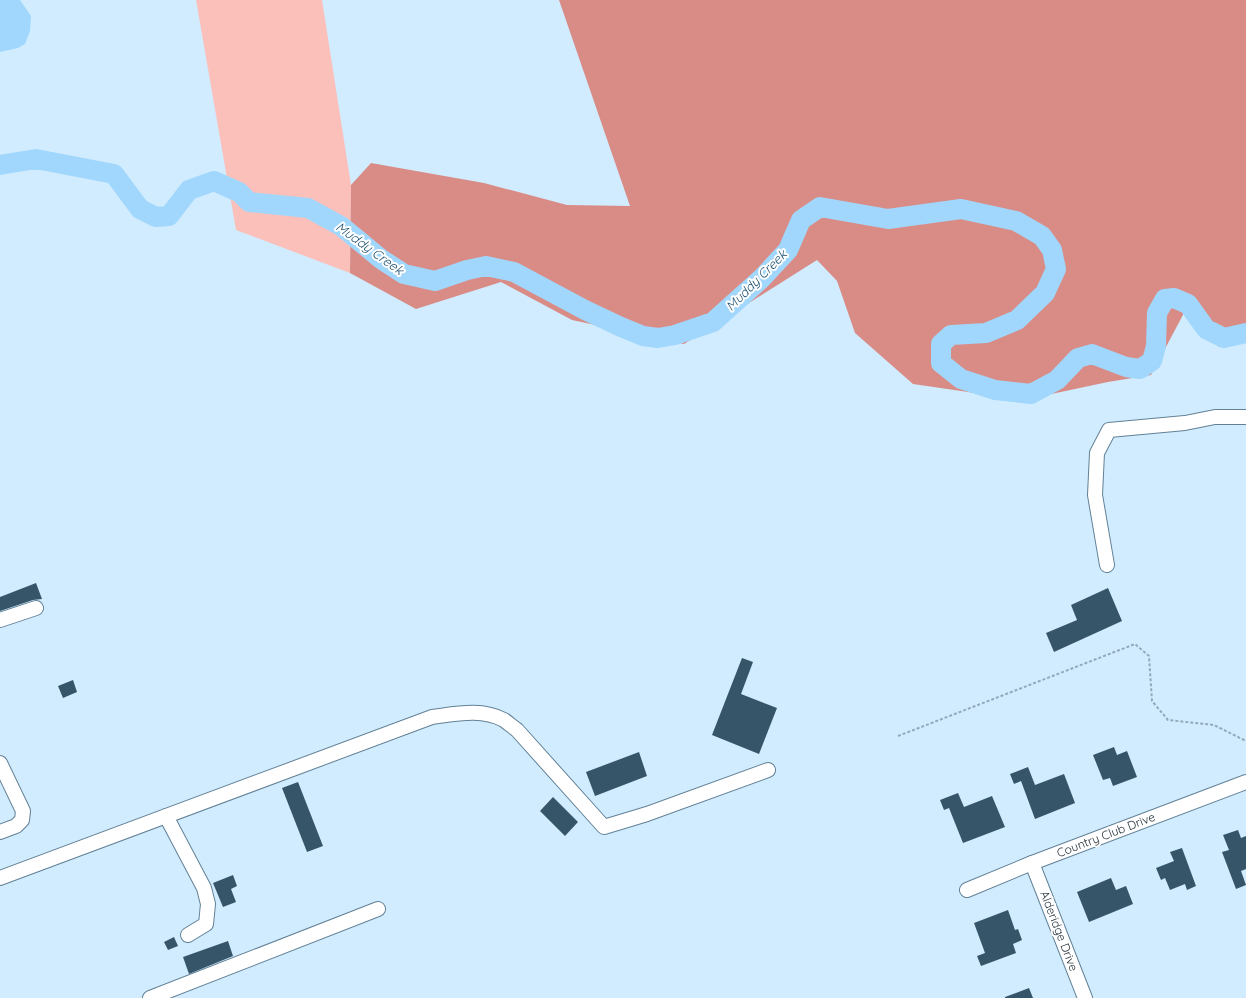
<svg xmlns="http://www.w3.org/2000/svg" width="1246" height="998" font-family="Quicksand,sans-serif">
<rect width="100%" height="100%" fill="#d1ecff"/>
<path fill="#fcc0bb" d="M196,0H322L351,185L350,273L236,230Z"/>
<path fill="#d98c86" d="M559,0H1246V341L1219,347L1184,313L1151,375L1108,382L1023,400L913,384L855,333L837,281L817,260L684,344L572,320L501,282L416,309L350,273L351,185L371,163L484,183L567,205L630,206Z"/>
<path fill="#a1d7fc" d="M0,0H20L31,16L30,31L25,44L18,48L0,52Z"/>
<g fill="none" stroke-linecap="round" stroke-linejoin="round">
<path stroke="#a1d7fc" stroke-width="20" d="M0,165L36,159L114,174L140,209L156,217L169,216L189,190L214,181L239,192L249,202L308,208L341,226L381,259L404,274L435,281L467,270L486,266L514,272L585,310L621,327L643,336L658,338L675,335L713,322L762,278L788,250L801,220L820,207L888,219L961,209L1016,221L1042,236L1052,250L1056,269L1045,293L1017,320L986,333L951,335L941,344V363L961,379L995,390L1031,394L1057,380L1078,358L1092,354L1126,367L1140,369L1152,361L1156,346L1157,313L1165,299L1174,298L1188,304L1206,329L1224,338L1246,333"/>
</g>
<g fill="#375569">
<path d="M36,583L42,599L33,600L0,611V597Z"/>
<path d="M1108,588L1122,621L1054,652L1046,633L1077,620L1071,605Z"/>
<path d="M742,658L753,662L741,694L777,708L759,754L712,735Z"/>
<path d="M73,680L77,692L63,698L58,686Z"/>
<path d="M1114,747L1117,755L1127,751L1137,777L1113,786L1110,778L1103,780L1093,755Z"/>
<path d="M639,752L647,776L595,796L586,772Z"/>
<path d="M1028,767L1035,785L1064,774L1075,803L1035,819L1021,781L1014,784L1010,774Z"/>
<path d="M298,782L323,846L307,852L282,788Z"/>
<path d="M958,793L964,807L992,796L1005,827L963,843L949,808L944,810L940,800Z"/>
<path d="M553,797L578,822L565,836L540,811Z"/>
<path d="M1238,830L1241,838L1246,836V869L1241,871L1246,885L1236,889L1222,852L1229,850L1223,835Z"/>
<path d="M1182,848L1196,886L1187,890L1185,884L1170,890L1165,878L1161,880L1156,868L1174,861L1170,852Z"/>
<path d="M233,875L237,886L231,889L236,902L223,907L213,883Z"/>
<path d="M1111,878L1116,890L1126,886L1133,904L1089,922L1077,892Z"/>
<path d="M1008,910L1015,930L1018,929L1022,940L1013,944L1016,953L981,966L977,956L985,953L974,923Z"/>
<path d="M174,937L178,946L168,950L164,942Z"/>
<path d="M228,941L233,956L189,974L183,957Z"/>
<path d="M1029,988L1033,998H1005V997Z"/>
</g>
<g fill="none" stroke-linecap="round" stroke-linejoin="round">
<g stroke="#628196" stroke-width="16">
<g id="minor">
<path d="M1107,565L1095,495L1097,453L1109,430L1185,423L1215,417H1246"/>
<path d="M0,620L36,608"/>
<path d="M0,763L23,811L22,820L16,826L0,832"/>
<path d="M166,816L204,888L208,904L206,924L188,935"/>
<path d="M1032,863L1085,998"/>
<path d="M0,878L432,717C456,714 481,708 504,720C508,723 513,727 517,730L604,827L647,814L768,770"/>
<path d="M967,890L1032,863L1246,782"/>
<path d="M150,998L378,909"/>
</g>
</g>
<path stroke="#93a9b8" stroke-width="2" stroke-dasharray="3 2" stroke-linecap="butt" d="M898,736L1135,644L1149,656L1152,701L1168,720L1214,725L1246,741"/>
<use href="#minor" stroke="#fff" stroke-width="14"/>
</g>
<g text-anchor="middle" stroke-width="4" stroke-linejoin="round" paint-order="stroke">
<g font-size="12" fill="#212e37" stroke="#fff">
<text transform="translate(1106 835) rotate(-21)" y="4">Country Club Drive</text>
<text transform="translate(1059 931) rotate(69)" y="4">Alderidge Drive</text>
</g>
<g font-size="13" font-style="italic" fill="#1f5272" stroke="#fff">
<text transform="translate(370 248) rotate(36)" y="5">Muddy Creek</text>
<text transform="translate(756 280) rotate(-45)" y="5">Muddy Creek</text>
</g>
</g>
</svg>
